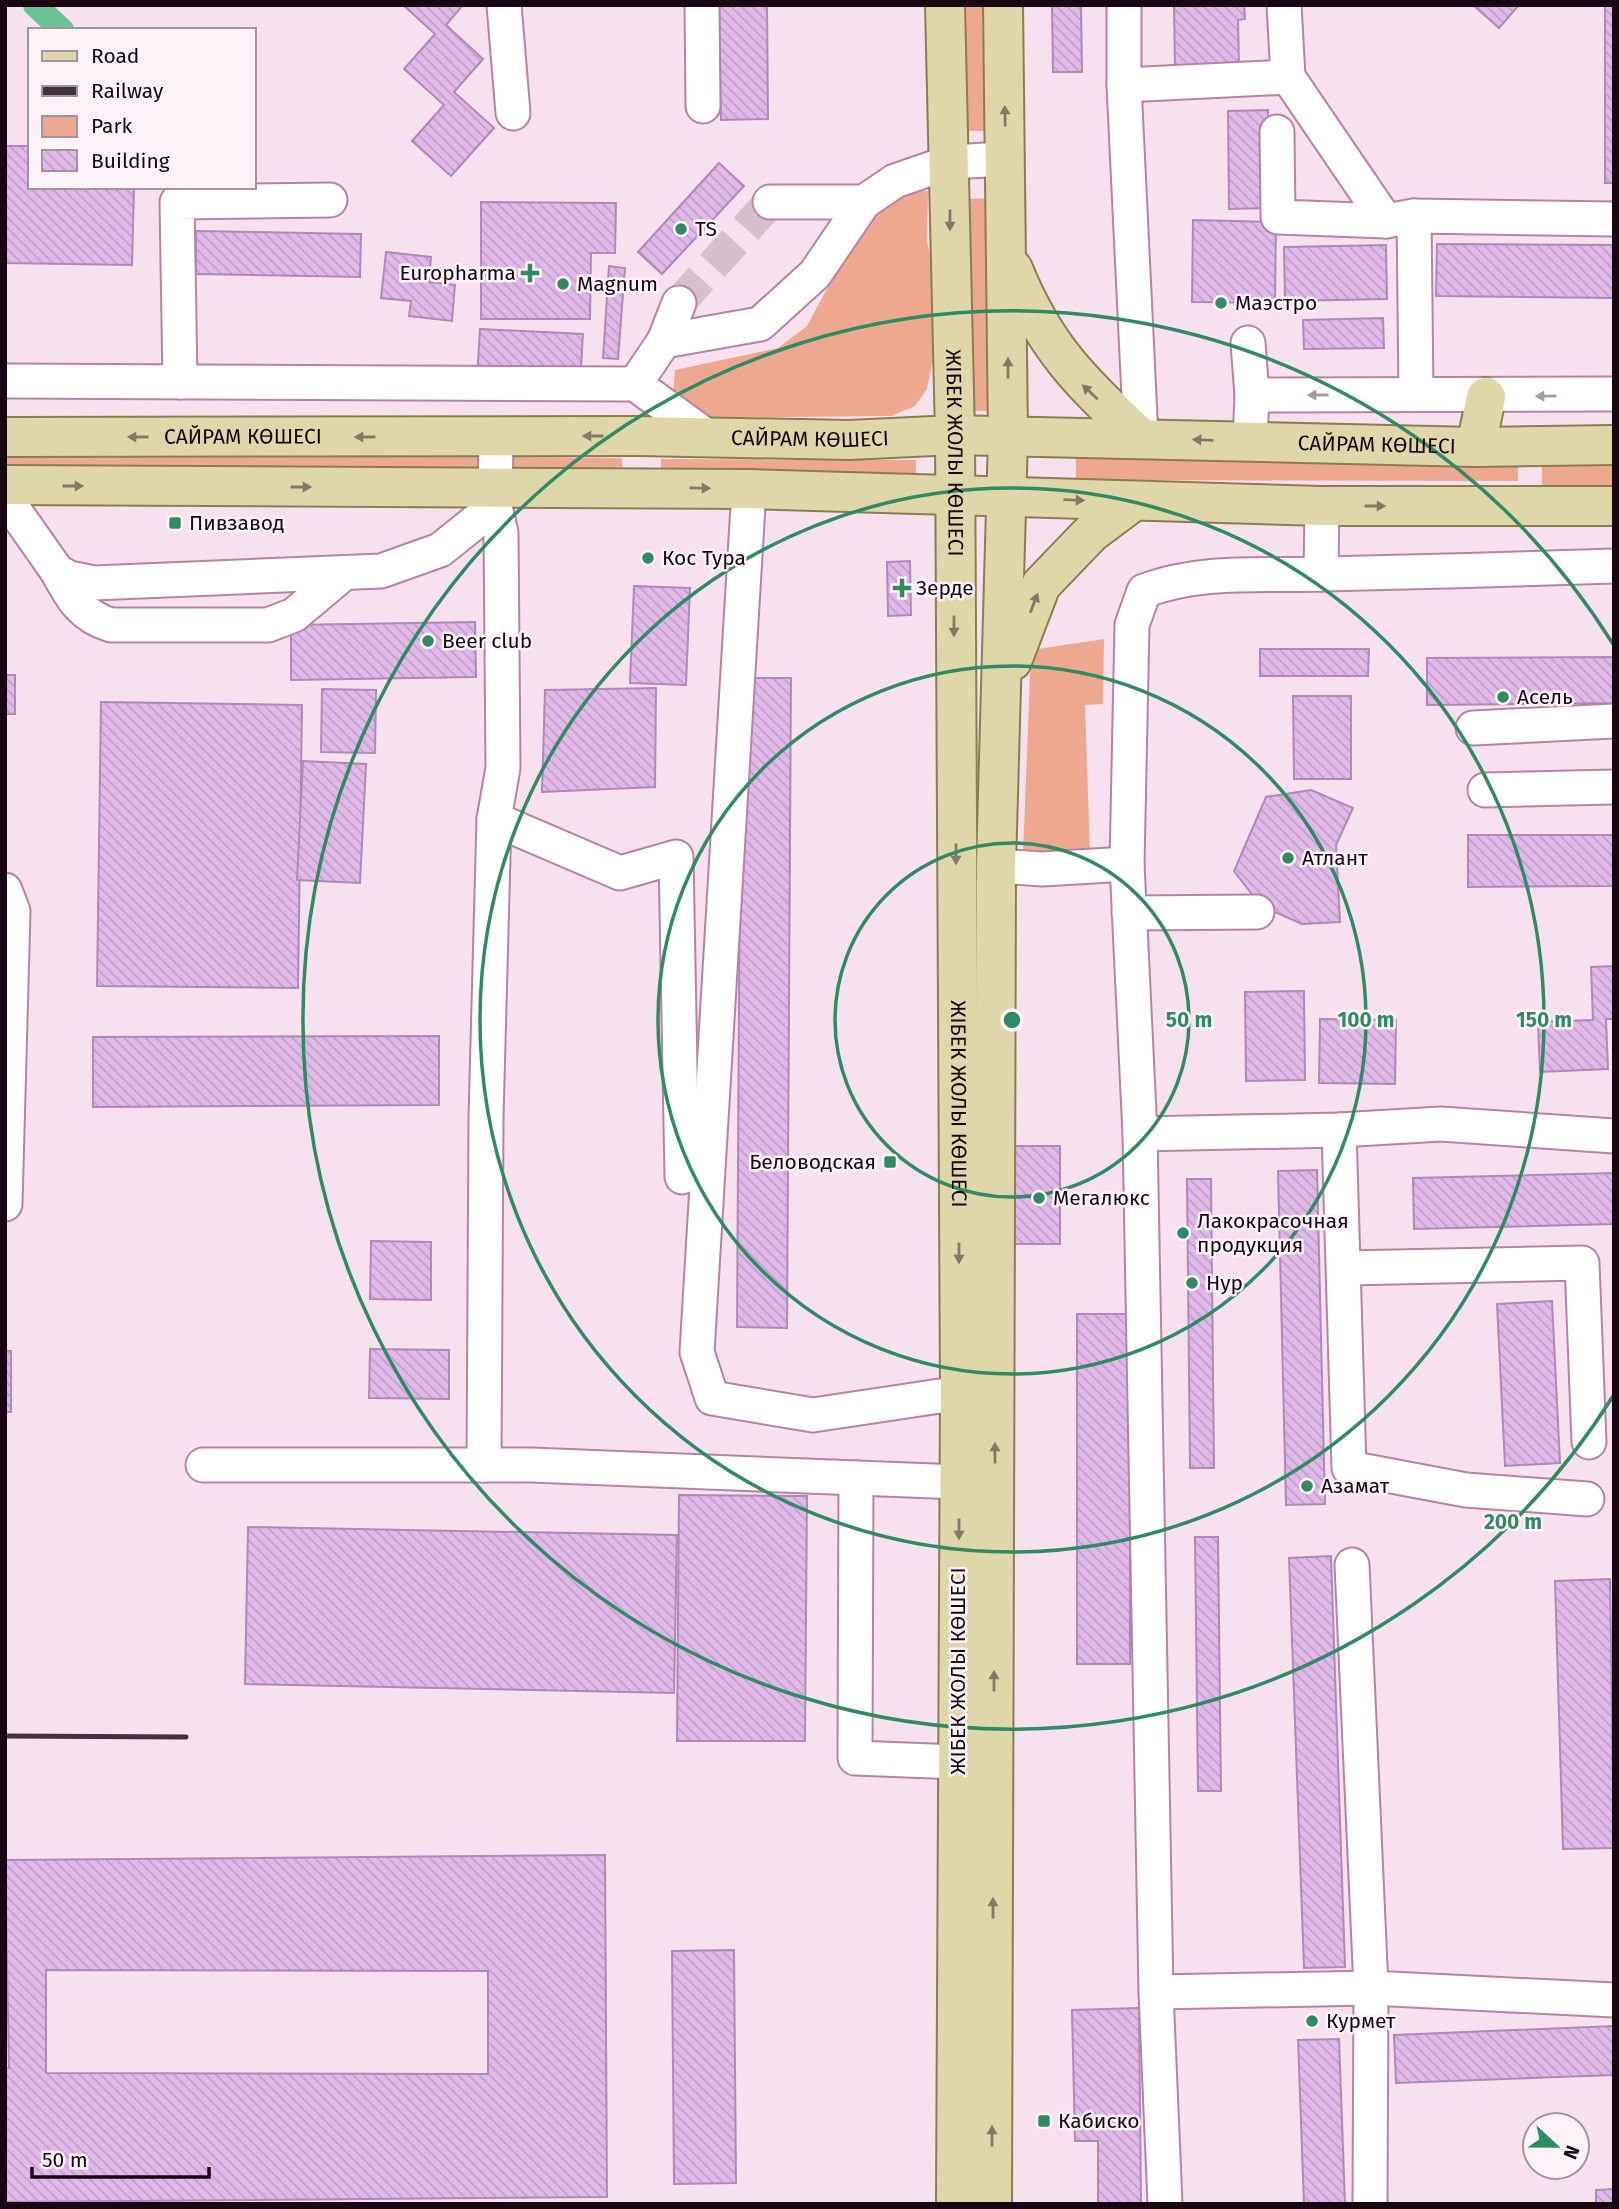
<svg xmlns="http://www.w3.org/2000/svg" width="1619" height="2209" font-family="'Fira Sans',sans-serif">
<defs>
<pattern id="building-back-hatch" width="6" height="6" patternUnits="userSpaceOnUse" patternTransform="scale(1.75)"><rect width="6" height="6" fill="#e1b9e9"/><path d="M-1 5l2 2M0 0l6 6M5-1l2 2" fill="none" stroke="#c09ec7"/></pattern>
</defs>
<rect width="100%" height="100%" fill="#f8e1ef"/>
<g fill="#eea88f">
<path d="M964,5H982L986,131H967Z"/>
<path d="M928,191L927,242L934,270L936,305L934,354L927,389L915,406L891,416L703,418L673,393L675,370L778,348L807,326L854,239L875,212L901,192Z"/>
<path d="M989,198L993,411H972L968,199Z"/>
<path d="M5,454L481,457V469L5,467Z"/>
<path d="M512,457L622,458V470L512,469Z"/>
<path d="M1076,457L1518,459V481L1076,480Z"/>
<path d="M661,459L916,460V473L661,472Z"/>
<rect x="1542" y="465" width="72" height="24"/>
<path d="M1104,639L1103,704L1085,705L1090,853L1023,855L1031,650Z"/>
</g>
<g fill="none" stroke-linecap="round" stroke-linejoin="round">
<path stroke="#69c396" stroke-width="24" d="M35,5L62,30"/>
</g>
<g fill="url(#building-back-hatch)" stroke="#af89b7" stroke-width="2" fill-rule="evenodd">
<path d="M403,5H463L446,25L483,59L454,92L494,128L451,176L412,141L444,105L404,69L435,34Z"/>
<path d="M719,5H767L768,119L721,120Z"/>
<path d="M1052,5H1081L1082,72H1053Z"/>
<path d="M1174,5H1244L1245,19L1238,20L1239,67L1175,68Z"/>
<path d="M1473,5H1519L1499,28Z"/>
<rect x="1605" y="5" width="9" height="178"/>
<path d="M1268,110L1270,208L1229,209L1228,111Z"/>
<path d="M5,146H30V187H134L132,265L5,263Z"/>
<path d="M719,163L744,186L662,274L638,252Z"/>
<path d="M481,202L616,203L615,253H591L590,319H481Z"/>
<path d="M1193,220L1276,222L1275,303L1192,302Z"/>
<path d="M196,231L361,234L360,277L196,274Z"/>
<path d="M1437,244L1614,245V298L1436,296Z"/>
<path d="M1386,245L1387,299L1285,301L1284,247Z"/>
<path d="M386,252L431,257L429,282L455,285L452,321L409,316L411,301L381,298Z"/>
<path d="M609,266L625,268L618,359L603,358Z"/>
<path d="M1383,318L1384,348L1304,349L1303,320Z"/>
<path d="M480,329L583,334L580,383L477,378Z"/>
<path d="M910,561L911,615L888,616L887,562Z"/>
<path d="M634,586L690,588L686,685L630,683Z"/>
<path d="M475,622L476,677L291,680V625Z"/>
<path d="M1260,649H1369L1368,676H1260Z"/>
<path d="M1614,657V703L1427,705V658Z"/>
<rect x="5" y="675" width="10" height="39"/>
<path d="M741,678H791L787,1328L737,1327Z"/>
<path d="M656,688L655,787L542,792L545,690Z"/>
<path d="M322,689L376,690L375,753L321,752Z"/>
<path d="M1293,696H1351V779H1294Z"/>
<path d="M101,702L302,705L298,988L97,986Z"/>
<path d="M303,761L366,764L360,883L297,880Z"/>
<path d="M1311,790L1353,808L1336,845L1340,922L1302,924L1261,906L1234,871L1266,797Z"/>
<path d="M1468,835H1614V886L1468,887Z"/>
<path d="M1614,966V1019H1606L1608,1069L1540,1072L1538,1022L1593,1020L1591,967Z"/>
<path d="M1304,991L1305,1080L1246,1081L1245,992Z"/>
<path d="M1320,1019L1396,1020L1395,1084L1319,1083Z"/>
<path d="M439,1036V1105L93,1107V1037Z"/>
<rect x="1014" y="1146" width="46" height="98"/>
<path d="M1317,1170L1325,1504L1286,1505L1278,1171Z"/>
<path d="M1614,1173V1224L1414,1229L1413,1178Z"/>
<path d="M1187,1179H1211L1214,1468H1190Z"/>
<path d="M371,1241L431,1242V1300L370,1299Z"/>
<path d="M1552,1301L1560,1463L1505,1466L1497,1304Z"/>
<rect x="1077" y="1314" width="53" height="350"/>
<path d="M370,1349L449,1350V1399L369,1398Z"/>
<rect x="5" y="1351" width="6" height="61"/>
<path d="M679,1495L807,1496L805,1741H677Z"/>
<path d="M248,1527L677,1535L674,1693L245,1684Z"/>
<path d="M1195,1537H1218L1221,1791H1198Z"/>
<path d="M1331,1556L1345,1967L1304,1968L1289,1558Z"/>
<path d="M1610,1579L1614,1848L1563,1849L1555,1581Z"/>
<path d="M605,1855L607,2197L5,2202V2068H9L5,1860ZM46,1970L488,1971V2074L46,2073Z"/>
<path d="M734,1950L736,2183L674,2184L672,1951Z"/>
<path d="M1139,2008L1141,2204H1098V2141H1075L1072,2010Z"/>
<path d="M1614,2026V2075L1396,2083L1394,2035Z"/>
<path d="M1339,2039L1345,2204H1304L1298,2040Z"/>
<path d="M1614,2189V2204H1596V2190Z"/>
</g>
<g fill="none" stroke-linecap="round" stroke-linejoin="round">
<path stroke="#d6c0ce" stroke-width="33" stroke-dasharray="33 17" stroke-linecap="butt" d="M679,303L770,202"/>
<g stroke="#b783a5" stroke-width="37">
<g id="minor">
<path d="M504,5L513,113"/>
<path d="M702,5L703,106"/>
<path d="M1124,5V85L1141,438"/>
<path d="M1284,5L1288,77"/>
<path d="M1124,85L1288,77L1386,221L1414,216L1416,394"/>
<path d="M1277,132L1278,217L1386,221"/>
<path d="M770,202H864"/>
<path d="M1414,216L1614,219"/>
<path d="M664,341L679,303"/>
<path d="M1248,343L1252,395L1250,441"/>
<path d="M5,381L635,384L708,437"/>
<path d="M180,382L177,202L330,200"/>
<path d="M635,384L664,341L760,324L815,274L864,202L895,181L950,162L1005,159"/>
<path d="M1252,395L1614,394"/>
<path d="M749,489L697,1352L712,1398L813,1415L960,1393"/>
<path d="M5,497L57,571L69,578L94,583L381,571L440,550L495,506"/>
<path d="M57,571C71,597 81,616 111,625H268L294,615L344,573"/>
<path d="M1321,574L1322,506"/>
<path d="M1473,728L1614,721"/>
<path d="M1485,790L1614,787"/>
<path d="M494,819L620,873L676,857L682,1177"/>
<path d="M996,866L1042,869L1127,864"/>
<path d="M5,890L13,911L5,1204"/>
<path d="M1129,913L1257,912"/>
<path d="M1339,1130L1349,1468L1466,1490L1587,1499"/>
<path d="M1140,1134L1339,1130L1441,1124L1614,1136"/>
<path d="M1346,1268L1582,1263L1589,1442"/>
<path d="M203,1465H531L959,1482"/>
<path d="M484,1465L486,1117L494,819L503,768L501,533L495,506L496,437"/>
<path d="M856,1478L855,1758L958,1762"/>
<path d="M1352,1565L1371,1988L1370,2204"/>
<path d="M1156,1992L1371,1988L1614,2000"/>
<path d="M1165,2204L1156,1992L1140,1134L1127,864L1132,625L1144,591C1202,569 1263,576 1324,574C1421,572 1517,569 1614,566"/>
</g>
</g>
<g stroke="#8b7d50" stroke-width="42">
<g id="major">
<path id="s1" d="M945,5L955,435L960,1393L956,2204"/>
<path d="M1013,269C1044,346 1081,383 1141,438"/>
<path id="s2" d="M5,437L638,436L849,440L955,435L1476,447L1614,445"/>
<path d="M1476,447L1486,397"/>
<path d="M5,485L749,489L1322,506H1614"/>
<path d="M1012,661L1041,585L1091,533L1134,501"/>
<path d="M992,2204L996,866L1008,437L1003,5"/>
</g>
</g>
<use href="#minor" stroke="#fff" stroke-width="33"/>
<use href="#major" stroke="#dfd7aa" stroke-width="38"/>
<path stroke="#44313f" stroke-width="5" d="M5,1736L186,1737"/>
</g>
<defs><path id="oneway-solid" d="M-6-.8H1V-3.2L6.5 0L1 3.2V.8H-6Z" transform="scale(1.75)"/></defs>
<g fill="#857966">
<use href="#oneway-solid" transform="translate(1005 116) rotate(-91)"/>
<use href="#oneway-solid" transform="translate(950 220) rotate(90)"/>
<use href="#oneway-solid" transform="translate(1008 368) rotate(-90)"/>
<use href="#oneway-solid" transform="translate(1090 392) rotate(-137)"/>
<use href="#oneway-solid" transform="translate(593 436) rotate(180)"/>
<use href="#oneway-solid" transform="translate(138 437) rotate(180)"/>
<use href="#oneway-solid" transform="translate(365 437) rotate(180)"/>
<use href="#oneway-solid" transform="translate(1203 440) rotate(-178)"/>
<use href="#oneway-solid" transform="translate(73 486)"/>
<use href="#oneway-solid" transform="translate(301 487)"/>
<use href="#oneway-solid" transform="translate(700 488) rotate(1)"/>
<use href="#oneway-solid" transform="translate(1074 500) rotate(2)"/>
<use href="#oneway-solid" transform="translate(1375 506)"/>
<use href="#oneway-solid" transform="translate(1034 603) rotate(-69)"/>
<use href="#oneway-solid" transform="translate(954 626) rotate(90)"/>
<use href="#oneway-solid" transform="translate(956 854) rotate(90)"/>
<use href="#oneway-solid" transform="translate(959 1253) rotate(90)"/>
<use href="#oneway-solid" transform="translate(995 1453) rotate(-90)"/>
<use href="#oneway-solid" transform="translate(959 1529) rotate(90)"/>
<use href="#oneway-solid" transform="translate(994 1681) rotate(-90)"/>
<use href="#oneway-solid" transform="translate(993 1908) rotate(-90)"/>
<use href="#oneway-solid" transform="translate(992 2136) rotate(-90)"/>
</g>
<g fill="#a39ba1">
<use href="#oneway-solid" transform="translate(1318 395) rotate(180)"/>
<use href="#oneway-solid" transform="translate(1546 396) rotate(179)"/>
</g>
<g fill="none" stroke="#2f8b62" stroke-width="3.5">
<circle cx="1012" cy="1020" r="177"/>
<circle cx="1012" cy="1020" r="354"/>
<circle cx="1012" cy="1020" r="532"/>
<path d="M1613 1396A709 709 0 1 1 1613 644"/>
</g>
<g fill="#2f8b62" stroke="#fef2f9" stroke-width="2.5">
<circle cx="681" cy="229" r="7"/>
<path d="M526.5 262.5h7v7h7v7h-7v7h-7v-7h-7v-7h7z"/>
<circle cx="563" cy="284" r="7"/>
<circle cx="1221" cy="303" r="7"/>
<rect x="168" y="516" width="14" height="14" rx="3.5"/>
<circle cx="648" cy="558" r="7"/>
<path d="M898.5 577.5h7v7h7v7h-7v7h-7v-7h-7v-7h7z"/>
<circle cx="428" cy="641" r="7"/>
<circle cx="1503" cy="697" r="7"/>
<circle cx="1288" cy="858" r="7"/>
<rect x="883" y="1155" width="14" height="14" rx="3.5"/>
<circle cx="1039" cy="1198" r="7"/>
<circle cx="1183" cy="1233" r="7"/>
<circle cx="1192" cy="1283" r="7"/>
<circle cx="1307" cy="1486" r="7"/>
<circle cx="1312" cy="2021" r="7"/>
<rect x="1037" y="2114" width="14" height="14" rx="3.5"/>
</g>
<g text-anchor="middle" stroke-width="5" stroke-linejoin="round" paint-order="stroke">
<g font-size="21" fill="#180613" stroke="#fef2f9" text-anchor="start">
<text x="695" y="236">TS</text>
<text x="516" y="280" text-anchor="end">Europharma</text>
<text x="577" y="291">Magnum</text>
<text x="1235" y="310">Маэстро</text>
<text x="189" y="530">Пивзавод</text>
<text x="662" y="565">Кос Тура</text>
<text x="916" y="595">Зерде</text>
<text x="442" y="648">Beer club</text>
<text x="1517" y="704">Асель</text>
<text x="1302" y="865">Атлант</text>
<text x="876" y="1169" text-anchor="end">Беловодская</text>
<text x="1053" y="1205">Мегалюкс</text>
<text x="1197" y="1228">Лакокрасочная<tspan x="1197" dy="24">продукция</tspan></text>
<text x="1206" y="1290">Нур</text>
<text x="1321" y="1493">Азамат</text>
<text x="1326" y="2028">Курмет</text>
<text x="1058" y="2128">Кабиско</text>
</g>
<g font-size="21" fill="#180613" stroke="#fef2f9">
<text dy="7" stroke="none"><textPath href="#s2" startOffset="238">САЙРАМ КӨШЕСІ</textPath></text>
<text dy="7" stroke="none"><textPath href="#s2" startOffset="805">САЙРАМ КӨШЕСІ</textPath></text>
<text dy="7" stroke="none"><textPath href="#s2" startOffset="1372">САЙРАМ КӨШЕСІ</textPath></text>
<text dy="7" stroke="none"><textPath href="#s1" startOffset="448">ЖІБЕК ЖОЛЫ КӨШЕСІ</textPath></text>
<text dy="7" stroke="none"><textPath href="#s1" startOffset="1099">ЖІБЕК ЖОЛЫ КӨШЕСІ</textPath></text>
<text transform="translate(958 1671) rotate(-90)" y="7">ЖІБЕК ЖОЛЫ КӨШЕСІ</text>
</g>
</g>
<circle cx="1012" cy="1020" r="10" fill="#2f8b62" stroke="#fef2f9" stroke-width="3.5"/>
<g font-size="21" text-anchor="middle" font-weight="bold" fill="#2f8b62" stroke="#fef2f9" stroke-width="5" stroke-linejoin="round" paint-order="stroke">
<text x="1189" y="1027">50 m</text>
<text x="1366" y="1027">100 m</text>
<text x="1544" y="1027">150 m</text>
<text x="1513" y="1529">200 m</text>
</g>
<rect width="1619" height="2209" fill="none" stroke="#180613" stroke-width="14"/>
<rect x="28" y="28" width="228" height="161" fill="#fef2f9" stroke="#a2949d" stroke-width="2"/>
<rect x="42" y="51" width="35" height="10" fill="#dfd7aa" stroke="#a2949d" stroke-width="2"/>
<text x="91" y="63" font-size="21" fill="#180613">Road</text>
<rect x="42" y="86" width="35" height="10" fill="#44313f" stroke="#a2949d" stroke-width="2"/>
<text x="91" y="98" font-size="21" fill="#180613">Railway</text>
<rect x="42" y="116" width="35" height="21" fill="#eea88f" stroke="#a2949d" stroke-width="2"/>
<text x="91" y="133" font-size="21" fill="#180613">Park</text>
<rect x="42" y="150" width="35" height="21" fill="url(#building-back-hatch)" stroke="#a2949d" stroke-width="2"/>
<text x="91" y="168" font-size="21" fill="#180613">Building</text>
<g transform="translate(1556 2146) rotate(112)"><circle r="33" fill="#fef2f9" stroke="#a2949d" stroke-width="2"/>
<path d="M0-5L12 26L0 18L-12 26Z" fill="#2f8b62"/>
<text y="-10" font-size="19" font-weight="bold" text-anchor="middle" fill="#180613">N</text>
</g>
<path d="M32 2167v10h177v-10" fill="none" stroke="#180613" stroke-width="3.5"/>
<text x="42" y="2167" font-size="21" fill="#180613" stroke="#fef2f9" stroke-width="5" paint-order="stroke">50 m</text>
</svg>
